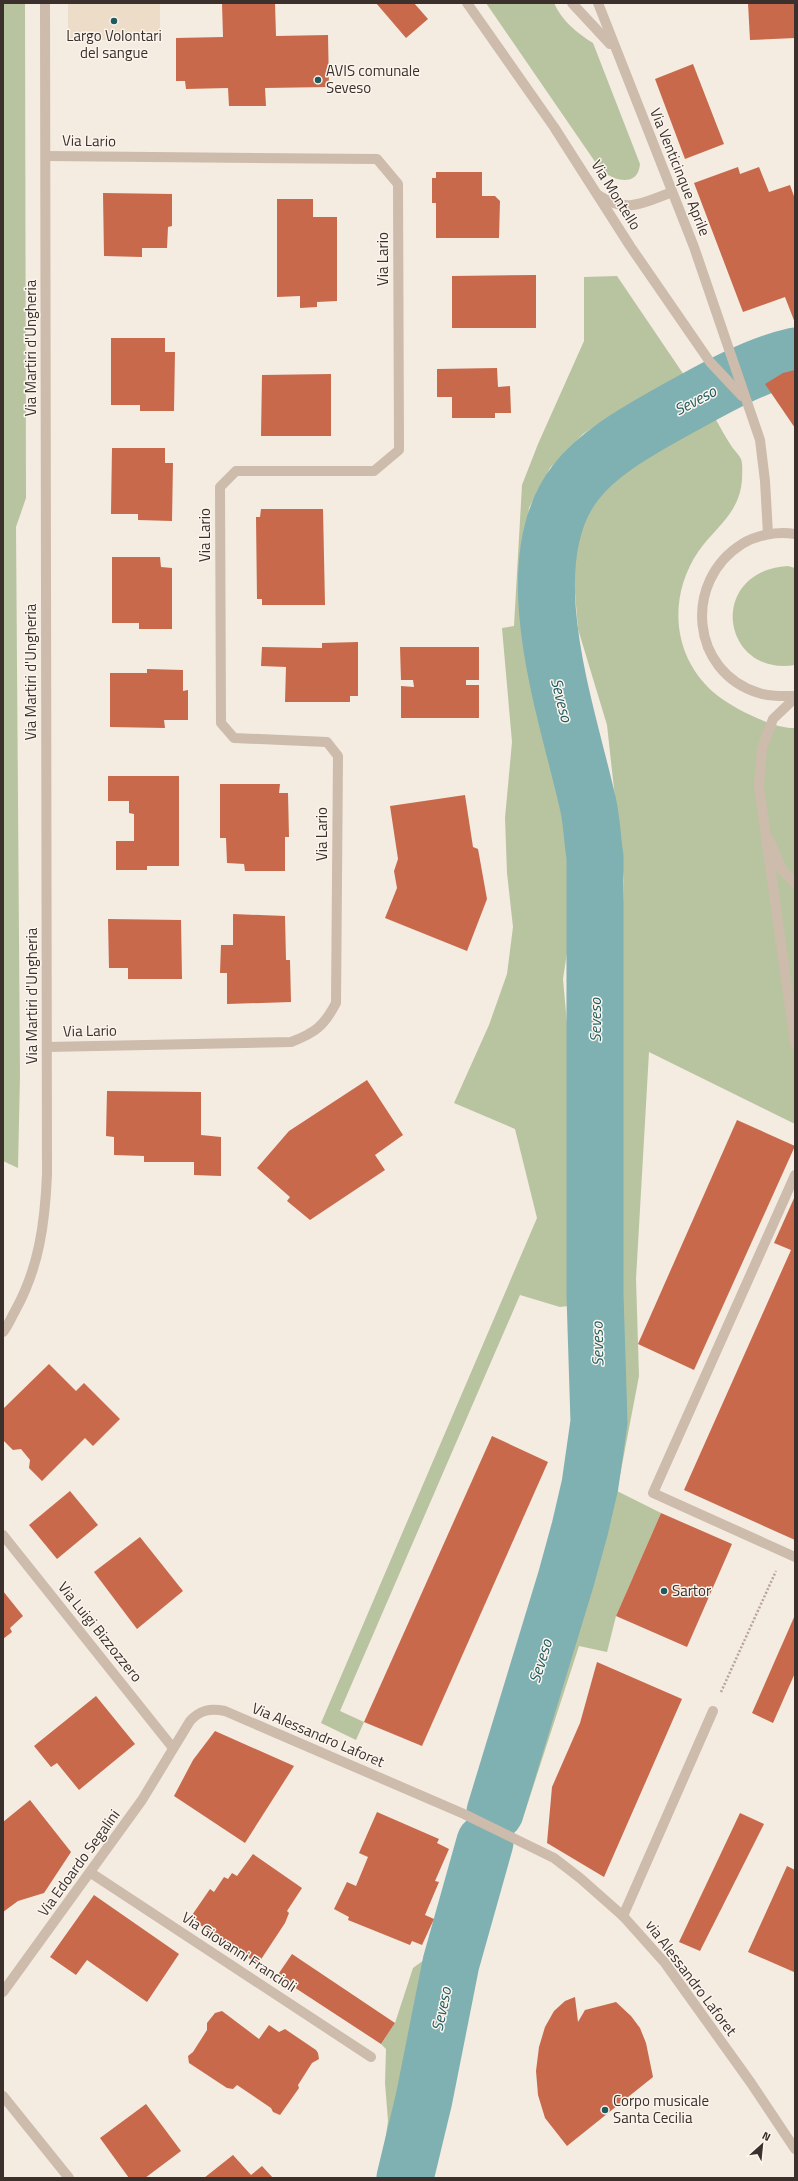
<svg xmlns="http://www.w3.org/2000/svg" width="798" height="2181" font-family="'Titillium Web',sans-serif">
<rect width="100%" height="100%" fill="#f4ebe1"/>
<g fill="#b8c4a0">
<path d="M3,3H25L26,498L16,527L20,1075L18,1168L3,1161Z"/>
<path d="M486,3H554C562,21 577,33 593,43L640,164C638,188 613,181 600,169Z"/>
<path d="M617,276L684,375L624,407L583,434L550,468L529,508L525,554L524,647L540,718L566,807L575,870L572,920L563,979L576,1124L577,1305L560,1307L520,1295L340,1711L364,1722L356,1740L321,1723L537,1218L515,1129L454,1103L489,1025L507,974L513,927L507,873L505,818L512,742L502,628L514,626L522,485L538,444L584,341V277Z"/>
<path d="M713,415C720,426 725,437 732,447C735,451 739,455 741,459C743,464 742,475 742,480C739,515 715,527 698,552C667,598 672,660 718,696C735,709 774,729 795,728V1124L649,1052L636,1279L639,1376L617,1491L661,1513L616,1616L607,1652L579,1646L521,1824L515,1821L597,1542L610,1492L617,1448L620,1408L615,1292L620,1135L617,1044L624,880L607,725L578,629L571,544L575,521L591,495L631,466Z"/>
<path d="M788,566L795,568V665C721,677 706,571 788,566Z"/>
<path d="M435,1952L382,2163L388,2121L385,2083L386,2049L381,2044L395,2023L413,1968Z"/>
</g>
<path fill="#ecdcc8" d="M68,3H160V38L68,41Z"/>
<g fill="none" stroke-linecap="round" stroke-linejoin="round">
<g stroke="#7fb0b2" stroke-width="57">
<path d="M495,1812L566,1579L580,1528L590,1485L599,1422L595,1295V857C592,839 592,818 587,800C567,711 513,562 576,482C597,455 631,435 661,418C701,396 750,366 795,356"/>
<path d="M405,2178L424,2099L451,1963L485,1842"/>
</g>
</g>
<g fill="#c8694b">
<path d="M222,3H275L276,36L328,35L329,87L265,88L266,106H229L228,88L186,89L185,81H176V38L223,37Z"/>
<path d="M376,3H414L428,19L406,38Z"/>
<path d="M748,3H795V38L750,40Z"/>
<path d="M693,64L724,144L685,159L655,79Z"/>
<path d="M738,167L740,174L759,167L769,192L790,185L795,199V323L785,297L743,312L694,183Z"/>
<path d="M436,172H482V196H495L500,201L499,238H436V203H432V178H436Z"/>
<path d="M103,193L172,194V226L168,227L167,248H142V257L104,256Z"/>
<path d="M277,199H313V217H337V301L317,302V307L300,308V296L277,297Z"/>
<path d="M536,275V328H452V276Z"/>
<path d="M111,338H165V352H175L174,411H140V405H111Z"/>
<path d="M497,368L498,387L510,386L511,413H495V418H452V397H437V369Z"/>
<path d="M795,370V428L765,384L783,373Z"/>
<path d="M331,374V436H261L262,375Z"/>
<path d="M112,448H165V463H173L172,521L138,520V514H111Z"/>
<path d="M261,509H323L325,605H262V599H257L256,517H260Z"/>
<path d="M112,557H160L161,567L172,568V629H139V623H112Z"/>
<path d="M358,642V696H350V702H285L286,667L261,666L262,647L322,648V643Z"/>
<path d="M400,647H479V680H466V685H479V718H401V686L414,687L413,680H401Z"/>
<path d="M147,669L183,670V691L188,690V720H164L165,728L110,727V673H147Z"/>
<path d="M108,776H179V866H147V870H116V841H134V814L129,813V801H108Z"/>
<path d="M220,784H280L279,793H288L289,837H285V871H245L244,864L227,863L226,838H220Z"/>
<path d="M465,795L473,847L478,849L487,899L467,951L385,918L397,888L394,871L398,859L390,806Z"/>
<path d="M233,914L285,916L286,960H290L291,1002L227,1004V973H220L221,945H233Z"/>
<path d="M108,919L181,920L182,979H128V968H109Z"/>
<path d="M367,1080L403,1135L375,1155L385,1170L310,1220L287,1201L290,1197L257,1168L289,1131Z"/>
<path d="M107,1091L201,1092V1135L221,1137V1176L194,1175V1162H144V1156L114,1155V1137L106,1136Z"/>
<path d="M737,1120L795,1146L694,1370L638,1344Z"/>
<path d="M795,1196V1540L684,1490L791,1250L774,1243Z"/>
<path d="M49,1364L76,1391L84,1383L120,1419L93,1446L85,1438L42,1481L29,1468L30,1460L21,1449L13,1450L3,1440V1409Z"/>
<path d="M492,1436L548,1462L422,1746L364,1722Z"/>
<path d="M70,1491L98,1525L57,1559L29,1525Z"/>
<path d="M661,1513L732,1544L687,1647L616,1616Z"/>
<path d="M140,1537L183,1591L137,1629L94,1572Z"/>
<path d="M3,1591L23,1616L10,1628L12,1632L3,1639Z"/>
<path d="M795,1615V1673L773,1723L752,1713Z"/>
<path d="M597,1662L682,1699L604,1877L547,1843L552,1787L580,1723Z"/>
<path d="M96,1696L135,1744L79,1790L57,1763L51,1767L34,1746Z"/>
<path d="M215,1731L294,1766L245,1843L174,1796L193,1760Z"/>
<path d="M30,1800L71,1852L44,1893L18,1901L3,1912V1822Z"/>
<path d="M377,1812L439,1839L437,1843L449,1849L435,1881L439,1882L425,1915L434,1919L422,1945L412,1941L410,1945L348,1920L349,1917L334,1909L347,1882L356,1886L368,1857L359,1853Z"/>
<path d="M740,1813L764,1824L700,1951L679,1942Z"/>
<path d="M253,1854L302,1888L287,1911L289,1913L285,1923L258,1964L190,1918L210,1889L214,1892L224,1877L228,1879L232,1873L237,1876Z"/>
<path d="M787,1866L795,1870V1975L794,1972L748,1952Z"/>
<path d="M94,1895L179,1954L147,2002L87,1960L76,1975L50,1957Z"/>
<path d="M292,1954L395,2023L381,2044L277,1976Z"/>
<path d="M575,1997L578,2022L585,2010L616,2002L631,2016L640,2028L646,2043L653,2077L567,2146L545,2118L538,2095L536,2071L539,2047L545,2027L554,2011L565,2001Z"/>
<path d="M222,2011L259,2039L269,2025L279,2032L285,2029L316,2050L318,2053L319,2059L312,2063L298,2085L299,2088L280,2115L273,2112L271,2108L237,2085L233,2089L227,2088L189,2063L188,2056L193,2052L207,2030V2023L215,2013Z"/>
<path d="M146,2104L181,2151L145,2178H129L100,2138Z"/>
<path d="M233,2155L251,2175L262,2166L273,2178H204Z"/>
</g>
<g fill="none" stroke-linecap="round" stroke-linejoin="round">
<path stroke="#b9a596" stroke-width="2.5" stroke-dasharray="2 2" stroke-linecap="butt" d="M721,1692L776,1571"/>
<g stroke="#cdbbac" stroke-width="10">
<path d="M795,698L773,719L762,748L759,786L795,1044"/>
<path d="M769,839L782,870L795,883"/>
<path d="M795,1175L653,1493L795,1557"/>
<path d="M623,1916L713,1711"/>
</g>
<g stroke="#cdbbac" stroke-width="10">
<path d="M467,3L554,127L630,246L710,362L742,396"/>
<path d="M572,3L610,44"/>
<path d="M598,3L694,247L760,440L765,481L768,534"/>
<path d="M46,156L377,159L398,184L399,450L374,471H236L220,487L221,723L234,738L327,742L338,756L336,1003C324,1026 315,1033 291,1042L47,1047"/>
<path d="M598,195C626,214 643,203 672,192"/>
<path d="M795,534C777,531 757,535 742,544C683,581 690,672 759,693C771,697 783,696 795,696"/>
<path d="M3,1332C8,1326 11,1318 15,1311C39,1268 45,1223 47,1174L45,3"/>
<path d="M3,1535L173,1748"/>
<path d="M91,1873L371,2057"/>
<path d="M3,1992L142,1800L190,1721C200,1710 210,1708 225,1711L464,1814L554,1858L580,1878L623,1916L665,1963L751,2083L795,2149"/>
<path d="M3,2096L69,2178"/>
</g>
</g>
<g fill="#1f5a5e" stroke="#fbf5ee" stroke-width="1.5">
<circle cx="114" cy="21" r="4"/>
<circle cx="318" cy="80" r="4"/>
<circle cx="664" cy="1591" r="4"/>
<circle cx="605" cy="2110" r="4"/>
</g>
<g text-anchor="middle" stroke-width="3" stroke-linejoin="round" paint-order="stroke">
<g font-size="15" fill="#3b302b" stroke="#fbf5ee" text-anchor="start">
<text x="114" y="41" text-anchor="middle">Largo Volontari<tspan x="114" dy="17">del sangue</tspan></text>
<text x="326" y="76">AVIS comunale<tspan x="326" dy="17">Seveso</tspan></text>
<text x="672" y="1596">Sartor</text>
<text x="613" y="2106">Corpo musicale<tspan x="613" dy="17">Santa Cecilia</tspan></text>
</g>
<g font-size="15" fill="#3b302b" stroke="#fbf5ee">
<text transform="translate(89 141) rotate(1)" y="5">Via Lario</text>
<text transform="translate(680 172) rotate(68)" y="5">Via Venticinque Aprile</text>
<text transform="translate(616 195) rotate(58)" y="5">Via Montello</text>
<text transform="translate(383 259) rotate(-90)" y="5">Via Lario</text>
<text transform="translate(31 348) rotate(-90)" y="5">Via Martiri d'Ungheria</text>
<text transform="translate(205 535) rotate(-90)" y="5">Via Lario</text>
<text transform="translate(31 672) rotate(-90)" y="5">Via Martiri d'Ungheria</text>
<text transform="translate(322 834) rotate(-90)" y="5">Via Lario</text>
<text transform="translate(32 996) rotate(-90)" y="5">Via Martiri d'Ungheria</text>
<text transform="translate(90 1031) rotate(-1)" y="5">Via Lario</text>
<text transform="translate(100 1632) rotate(51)" y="5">Via Luigi Bizzozzero</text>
<text transform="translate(318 1735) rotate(23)" y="5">Via Alessandro Laforet</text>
<text transform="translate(79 1863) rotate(-54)" y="5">Via Edoardo Segalini</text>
<text transform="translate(239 1952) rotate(33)" y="5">Via Giovanni Francioli</text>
<text transform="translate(691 1978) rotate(53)" y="5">via Alessandro Laforet</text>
</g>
<g font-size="16" font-style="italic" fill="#1f5a5e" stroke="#fbf5ee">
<text transform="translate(695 400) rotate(-28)" y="6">Seveso</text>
<text transform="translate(562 700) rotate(76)" y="6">Seveso</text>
<text transform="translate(595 1020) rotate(-90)" y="6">Seveso</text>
<text transform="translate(597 1344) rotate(-91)" y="6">Seveso</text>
<text transform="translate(540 1661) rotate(-73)" y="6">Seveso</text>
<text transform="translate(441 2009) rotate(-78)" y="6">Seveso</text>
</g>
</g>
<rect width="798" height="2181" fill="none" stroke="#3b302b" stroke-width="8"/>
<g transform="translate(762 2145) rotate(27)" stroke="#fbf5ee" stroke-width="3" paint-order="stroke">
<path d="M0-3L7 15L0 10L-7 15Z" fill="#3b302b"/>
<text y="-6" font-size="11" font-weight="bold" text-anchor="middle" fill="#3b302b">N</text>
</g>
</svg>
